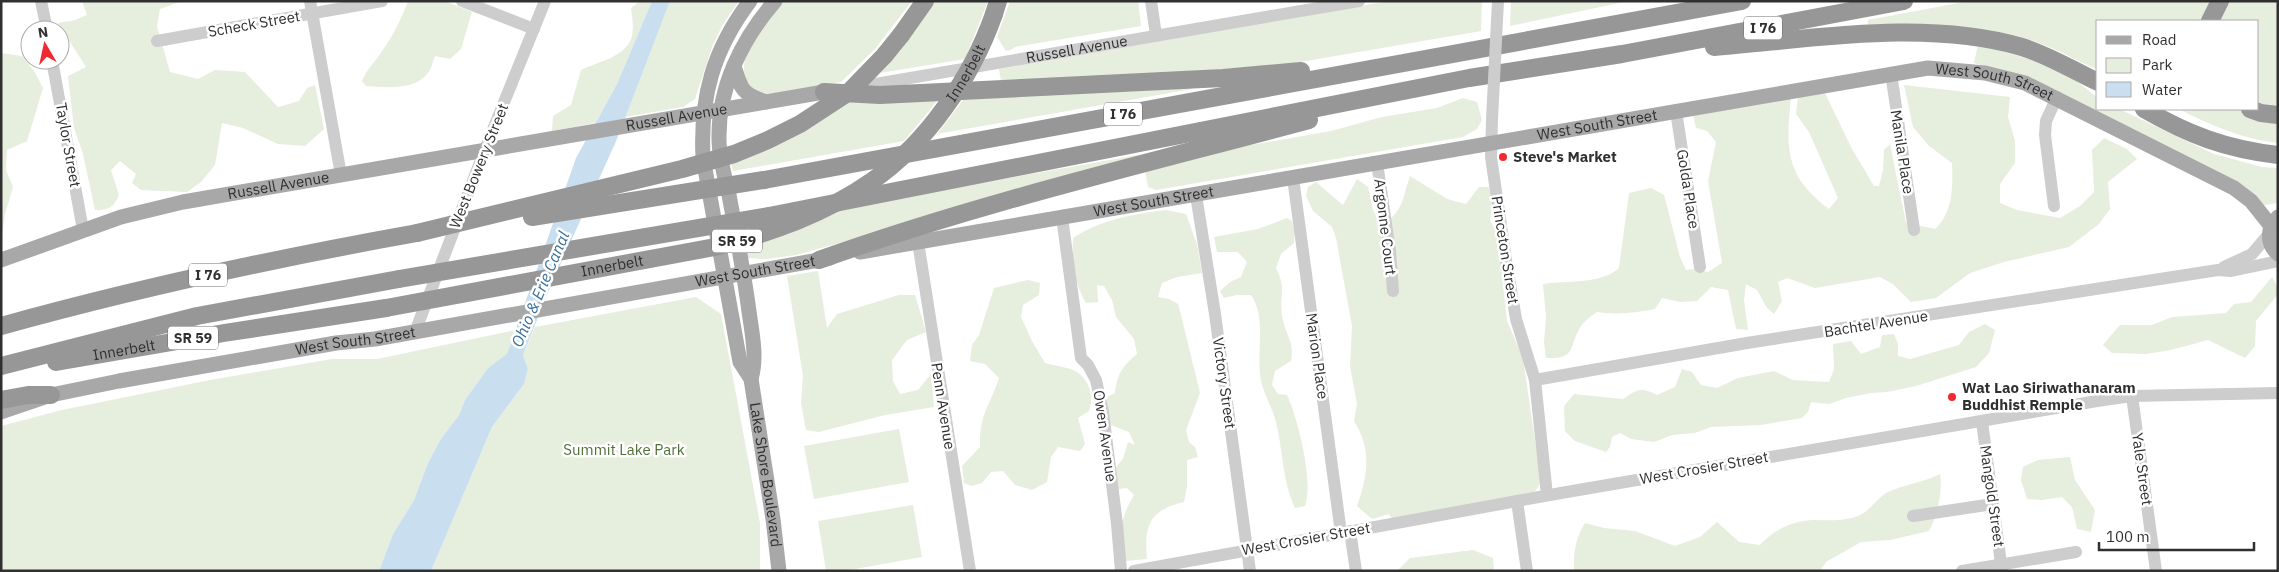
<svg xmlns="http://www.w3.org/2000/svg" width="2279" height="572" font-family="'IBM Plex Sans',sans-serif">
<rect width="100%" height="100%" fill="#fff"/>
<g fill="#e6eede">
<path d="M82,1H182L160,9L157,26L170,72L198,79L215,70L245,72L278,107L299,101L307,88L315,85L324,129L305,146L278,144L243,128L222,123L215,165L201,182L187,192L141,190L132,183L136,174L120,161L111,170L119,195C113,208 109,210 95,210L83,154L74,128L68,76L86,67L58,23L75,20L87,15Z"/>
<path d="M445,1L472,12L461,49L450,59L435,56C433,61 431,70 427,74C414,91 384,87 366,86L362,81C367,69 375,62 382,51C393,36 401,19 408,2Z"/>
<path d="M640,1H652L617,84L595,123L552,131L553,116L571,105L581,70C597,62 627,57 632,36C634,28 632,16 631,8Z"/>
<path d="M670,1H739L723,24L712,47L695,99L683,107L625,117Z"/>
<path d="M781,1H912L875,49L841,82L765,95H756L743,78L745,56L749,48Z"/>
<path d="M935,1H988L965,59L880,73L900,51Z"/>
<path d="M1010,1H1138L1141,26L1015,47L1011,50L1006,51L997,37Z"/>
<path d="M1389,1H1482L1481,31L1283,65L1195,72L1001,81L999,69Z"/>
<path d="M1511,1H1629L1510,26Z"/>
<path d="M1969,1H2212L2203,21H2098V70C2071,58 2042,41 2013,35C1966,25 1916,28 1868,26V20Z"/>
<path d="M2228,1H2278V106L2258,103V21H2217Z"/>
<path d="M1978,44L2029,59L2074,79L2098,98V109H2119L2214,154L2262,167L2278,168V203L2259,206L2023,77L1974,63Z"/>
<path d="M1,53L22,56L34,71L43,88L27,141L7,150L6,170L13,187L5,214L1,244Z"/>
<path d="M1192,83V89L937,134L967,95Z"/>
<path d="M1904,85L2010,97L2008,117L2015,141V163L2000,184V203L2017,210L2060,218L2080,206L2094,192L2092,150L2104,138L2127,149L2137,159L2108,182L2110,209L2099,224L2069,247L2004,262L1970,273L1936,298L1911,302L1893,284L1880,277L1815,288L1787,278L1778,282L1782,301L1774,314L1767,308L1757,290L1746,284L1744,300L1748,330L1736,329L1728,290L1711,287L1697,301L1680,302L1662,298L1655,309C1634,313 1618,315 1597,312C1592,316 1585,320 1582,325C1568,343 1579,360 1546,358L1544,342L1546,317L1543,284C1567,280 1600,285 1619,268L1629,193L1651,188L1664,195L1680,257L1686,270L1695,269L1708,272L1722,263L1708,181L1716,142L1707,131L1696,128L1693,115L1791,97C1786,147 1784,176 1829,209L1838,198L1809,132L1796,114L1798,97L1825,93L1851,147L1874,186H1879L1883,170L1884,150L1890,144L1906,223L1935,229C1953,213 1953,186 1952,163L1929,146L1913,127Z"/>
<path d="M941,96L904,141L733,171L731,163L852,99Z"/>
<path d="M1463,98L1477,102L1482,120L1477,129L1463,137L1156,190L1148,187L1145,170L1188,156L1331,131L1382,117L1437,108Z"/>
<path d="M2179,109H2241L2255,116L2278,118V143C2242,139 2210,125 2179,109Z"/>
<path d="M1194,145L796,255L766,259L747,258L743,248L787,235L851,206Z"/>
<path d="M1410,176L1447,199L1466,204L1479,187H1489L1493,204L1490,220L1500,239L1501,267L1507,321L1523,358L1541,482L1534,493L1392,519L1389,514L1372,519L1357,506C1368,476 1372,449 1354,421L1357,404L1350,366L1352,326L1336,238L1332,227L1313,211L1306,196L1308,187L1316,182L1343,205L1357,179L1368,187L1373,210L1381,226C1404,211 1402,199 1410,176Z"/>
<path d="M1166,210L1186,214L1197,244L1202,273L1177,277L1162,283L1158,297L1169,299L1178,304L1180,311L1200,393L1186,430L1189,442L1195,447L1198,457L1187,460V486L1184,502C1149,510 1144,526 1147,559L1125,561C1122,530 1117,524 1134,495L1127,488L1119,489L1114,484L1115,468L1123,459L1128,442L1135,445L1129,432L1108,424L1105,406L1108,396L1115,393C1117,375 1122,366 1137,354L1134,339L1116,317L1112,300L1104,286L1097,285L1098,302L1086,303C1074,283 1072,261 1073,238C1100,220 1134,214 1166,210Z"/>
<path d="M1287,218L1292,221L1295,231L1294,243L1281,254L1276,268C1287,290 1279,294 1282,315C1284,333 1295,341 1291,361L1275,371L1272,385L1278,394L1287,395C1298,419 1314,482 1305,506L1295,508C1282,480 1283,450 1276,422C1272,406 1261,390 1260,374C1257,349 1266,316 1251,295H1236L1224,298L1220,291L1230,282L1241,277L1247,262L1238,252H1217L1214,237L1258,229Z"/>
<path d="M818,271L827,328L837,314L899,295H915L926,332L907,340L892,360L893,381L900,394L918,390L931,374L934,407L885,415L819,432L806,430L801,403L803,376L787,276Z"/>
<path d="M2272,277L2278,288V294L2256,321L2255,346L2245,358L2208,340L2171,350L2146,354L2112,353L2103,345L2120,325H2152L2172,317L2226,313L2234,304L2251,302Z"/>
<path d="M1028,280L1040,283L1039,295L1023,305L1021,317L1032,341L1045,363C1054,366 1069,367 1077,372C1090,381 1094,397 1089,411L1078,418L1085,444L1080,451L1058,447L1051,457L1047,482L1032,490L1015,485L1003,471L991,472L982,483L972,486L964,483L962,466L980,447C979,414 990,406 999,378L985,364L970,361L972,345L979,335L994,288Z"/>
<path d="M696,297L721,314L760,523V571H431L492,427L524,384L528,369L523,355L535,327Z"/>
<path d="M1985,324L1995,330L1989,353L1976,367L1916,386L1887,392L1871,393L1846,398L1829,404L1811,402L1808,412L1802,418L1761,425L1711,427L1695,433L1672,435L1654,442L1631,439L1620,433L1612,437L1610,447L1606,452L1575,441L1565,431L1564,406L1574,394L1623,399C1638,389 1641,387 1657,395L1675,387L1682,369L1692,372L1701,385L1717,388L1738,378L1774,371L1793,380L1829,382L1834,369L1833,344L1851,341L1861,354L1880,347L1882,335L1894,334L1898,344V356L1910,359L1959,345L1969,332Z"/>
<path d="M516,330L507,355L488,368L465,400L459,415L441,440L428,463L414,500L393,534L379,571H1V426L62,410L210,380L332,359H377Z"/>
<path d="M899,429L909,482L814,499L804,446Z"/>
<path d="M2070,457L2075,480L2095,510L2091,532L2077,529L2072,507L2062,497L2042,500L2027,499L2021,480L2023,467L2038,460Z"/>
<path d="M1940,474C1943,490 1937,517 1929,531L1890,540L1861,542L1826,562L1820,571H1574C1573,553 1576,537 1585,523L1604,528L1635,531L1675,546L1700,537L1717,522L1739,542L1760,545C1775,529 1792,521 1814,520C1829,520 1845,522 1860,515C1870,510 1877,499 1886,493C1904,484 1923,483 1940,474Z"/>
<path d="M913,505L922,557L844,571H826L818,521Z"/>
<path d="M1473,550L1493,558L1494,571H1397L1410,558Z"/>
</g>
<path fill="#c9dfef" d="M652,1H670L617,139L549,290L523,355L528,369L524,384L492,427L431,571H379L393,534L414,500L428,463L441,439L459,415L465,400L488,368L507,354L576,158L617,84Z"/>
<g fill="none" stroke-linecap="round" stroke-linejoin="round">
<g stroke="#cdcdcd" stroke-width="12">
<path d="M41,1L47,30"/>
<path d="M310,1L341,175"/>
<path d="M462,1L534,29"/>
<path d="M1151,1L1156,35"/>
<path d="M157,41L382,1"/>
<path d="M52,60L83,230"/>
<path d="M1891,73L1914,230"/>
<path id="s1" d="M852,88L1359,1"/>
<path d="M1676,111L1700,267"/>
<path d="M1492,119L1491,157L1506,260L1516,319L1535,380L1547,495"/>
<path d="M1377,163L1390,251L1393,291"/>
<path d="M1293,178L1341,533"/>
<path d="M1196,195L1215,314L1250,571"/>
<path d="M2054,206L2045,135L2046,121L2057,97"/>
<path d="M1062,217L1081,358L1088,365L1096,380L1103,412L1117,524L1121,571"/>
<path d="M918,242L970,571"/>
<path d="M2224,267L2252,254L2269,234"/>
<path d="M415,332L484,152L545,1"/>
<path d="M1535,380L1747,343L2218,270L2231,271L2278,261"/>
<path d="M2132,396L2156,571"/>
<path d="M1982,422L2002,571"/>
<path d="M1517,501L1527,571"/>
<path d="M1913,516L1993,504"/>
<path d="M1350,531L1356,571"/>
<path d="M1134,571L1561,493L2097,401L2132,396L2278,393"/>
<path d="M1962,571L2076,552"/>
</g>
<g stroke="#a8a8a8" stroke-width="15">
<path id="s2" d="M750,1C713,50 700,97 703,158L740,362L751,379L773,519L779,571"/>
<path d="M734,66C741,89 742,94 766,102"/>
<path d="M2278,217C2267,228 2266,243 2278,254"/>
<path id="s3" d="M860,252L1928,68L1985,73L2025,83L2234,188L2251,201L2271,226"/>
<path id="s4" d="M1,260L121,217L183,202L824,92"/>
<path d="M751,379C758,355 751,329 748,304C743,268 736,232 729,195C725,177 719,158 719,139C718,87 742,39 775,1"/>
<path id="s5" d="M1,412L51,395L119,381L336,343L375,339L830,258"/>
</g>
<g stroke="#979797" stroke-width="18">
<path d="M994,14L998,1"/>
<path d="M2210,21L2220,1"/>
<path d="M901,35L925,1"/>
<path d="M1714,47C1813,39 1925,19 2022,47C2048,55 2073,70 2098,82"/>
<path d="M824,92L880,95L1223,78L1301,71"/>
<path d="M2144,109C2189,135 2226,149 2278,155"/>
<path d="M2250,109L2261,113L2278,115"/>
<path d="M764,180L1742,1"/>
<path d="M769,216L1469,78L1622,54L1904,1"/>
<path d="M819,260C979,203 1145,164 1309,120"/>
<path d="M1,326C138,288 277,258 417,233"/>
<path id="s6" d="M56,362L224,333L386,308"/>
<path d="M1,366L197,316L399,279"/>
<path d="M1,400L28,395H51"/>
</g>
<path stroke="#cdcdcd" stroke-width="12" d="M1492,119L1498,1"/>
<g stroke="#979797" stroke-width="18">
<path d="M532,217L764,180"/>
<path d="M417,233L682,169L734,154L768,140L800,124L849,92L884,56L901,35"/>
<path d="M399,279L769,216"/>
<path id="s7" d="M386,308L715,247C770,233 825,214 872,181C927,143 972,77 994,14"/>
</g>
</g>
<g fill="#f12931" stroke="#fff" stroke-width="2">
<circle cx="1503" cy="157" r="5"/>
<circle cx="1952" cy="397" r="5"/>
</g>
<g text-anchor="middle" stroke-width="5" stroke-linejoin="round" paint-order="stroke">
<g fill="#fff" stroke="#6e6e6e" stroke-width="1">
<rect x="1744" y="16.5" width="38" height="23" rx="4"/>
<rect x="1104" y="102.5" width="38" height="23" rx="4"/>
<rect x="712" y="229.5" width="50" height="23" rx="4"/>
<rect x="189" y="263.5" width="38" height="23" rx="4"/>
<rect x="168" y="326.5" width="50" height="23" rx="4"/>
</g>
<g font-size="14" font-weight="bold" fill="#303030">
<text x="1763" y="33">I 76</text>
<text x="1123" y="119">I 76</text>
<text x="737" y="246">SR 59</text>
<text x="208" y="280">I 76</text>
<text x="193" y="343">SR 59</text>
</g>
<g font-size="15" fill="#303030" stroke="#fff">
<text transform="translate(254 24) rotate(-10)" y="5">Scheck Street</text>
<text dy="5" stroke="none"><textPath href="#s1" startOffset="228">Russell Avenue</textPath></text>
<text dy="5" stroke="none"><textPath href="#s7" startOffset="650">Innerbelt</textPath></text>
<text dy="5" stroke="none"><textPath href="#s3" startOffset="1152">West South Street</textPath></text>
<text dy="5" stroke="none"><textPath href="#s4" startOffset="692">Russell Avenue</textPath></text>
<text dy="5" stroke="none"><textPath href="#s3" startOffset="748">West South Street</textPath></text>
<text transform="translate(68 145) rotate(80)" y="5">Taylor Street</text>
<text transform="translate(1902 152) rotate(81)" y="5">Manila Place</text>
<text transform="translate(479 166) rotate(-68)" y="5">West Bowery Street</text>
<text dy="5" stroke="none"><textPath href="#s4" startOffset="288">Russell Avenue</textPath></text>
<text transform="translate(1688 189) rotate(81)" y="5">Golda Place</text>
<text dy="5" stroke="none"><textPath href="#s3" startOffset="298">West South Street</textPath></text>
<text transform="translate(1385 227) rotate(83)" y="5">Argonne Court</text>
<text transform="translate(1505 250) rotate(81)" y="5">Princeton Street</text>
<text dy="5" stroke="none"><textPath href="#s7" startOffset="230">Innerbelt</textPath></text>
<text dy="5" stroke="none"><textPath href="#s5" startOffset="768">West South Street</textPath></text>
<text transform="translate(1876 324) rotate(-9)" y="5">Bachtel Avenue</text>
<text dy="5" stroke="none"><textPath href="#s5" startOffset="362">West South Street</textPath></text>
<text dy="5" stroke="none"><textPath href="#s6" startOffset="69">Innerbelt</textPath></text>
<text transform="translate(1317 356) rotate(82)" y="5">Marion Place</text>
<text transform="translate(1224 383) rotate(82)" y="5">Victory Street</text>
<text transform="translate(943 406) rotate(81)" y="5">Penn Avenue</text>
<text transform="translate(1105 436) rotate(82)" y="5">Owen Avenue</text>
<text transform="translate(1704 468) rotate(-10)" y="5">West Crosier Street</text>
<text transform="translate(2142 469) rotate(82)" y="5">Yale Street</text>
<text dy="5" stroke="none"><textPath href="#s2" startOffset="492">Lake Shore Boulevard</textPath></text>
<text transform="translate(1992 496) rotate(82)" y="5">Mangold Street</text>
<text transform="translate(1306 539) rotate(-10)" y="5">West Crosier Street</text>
</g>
<g font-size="15" font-weight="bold" fill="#303030" stroke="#fff" text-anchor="start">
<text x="1513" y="162">Steve's Market</text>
<text x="1962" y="393">Wat Lao Siriwathanaram<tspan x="1962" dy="17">Buddhist Remple</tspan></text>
</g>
<g font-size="15" fill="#51703a" stroke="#fff">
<text x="624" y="455">Summit Lake Park</text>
</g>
<g font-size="16" font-style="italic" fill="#387099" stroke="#fff">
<text transform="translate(540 289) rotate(-67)" y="6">Ohio &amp; Erie Canal</text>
</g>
</g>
<rect width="2279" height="572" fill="none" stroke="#303030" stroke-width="5"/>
<rect x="2096" y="20" width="162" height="90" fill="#ffffff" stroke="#acacac"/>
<rect x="2106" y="36" width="25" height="8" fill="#a8a8a8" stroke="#acacac"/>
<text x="2142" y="45" font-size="15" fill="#303030">Road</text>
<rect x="2106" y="58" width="25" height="15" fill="#e6eede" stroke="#acacac"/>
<text x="2142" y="70" font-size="15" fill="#303030">Park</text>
<rect x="2106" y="82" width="25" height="15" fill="#c9dfef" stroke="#acacac"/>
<text x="2142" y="95" font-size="15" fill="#303030">Water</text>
<g transform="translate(45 45) rotate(351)"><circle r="24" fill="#ffffff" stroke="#acacac"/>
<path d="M0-4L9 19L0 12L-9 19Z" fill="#f12931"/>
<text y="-8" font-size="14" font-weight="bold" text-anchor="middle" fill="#303030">N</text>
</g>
<path d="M2099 542v8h155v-8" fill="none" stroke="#303030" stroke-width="2.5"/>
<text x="2106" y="542" font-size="15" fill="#303030" stroke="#ffffff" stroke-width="4" paint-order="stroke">100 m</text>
</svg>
